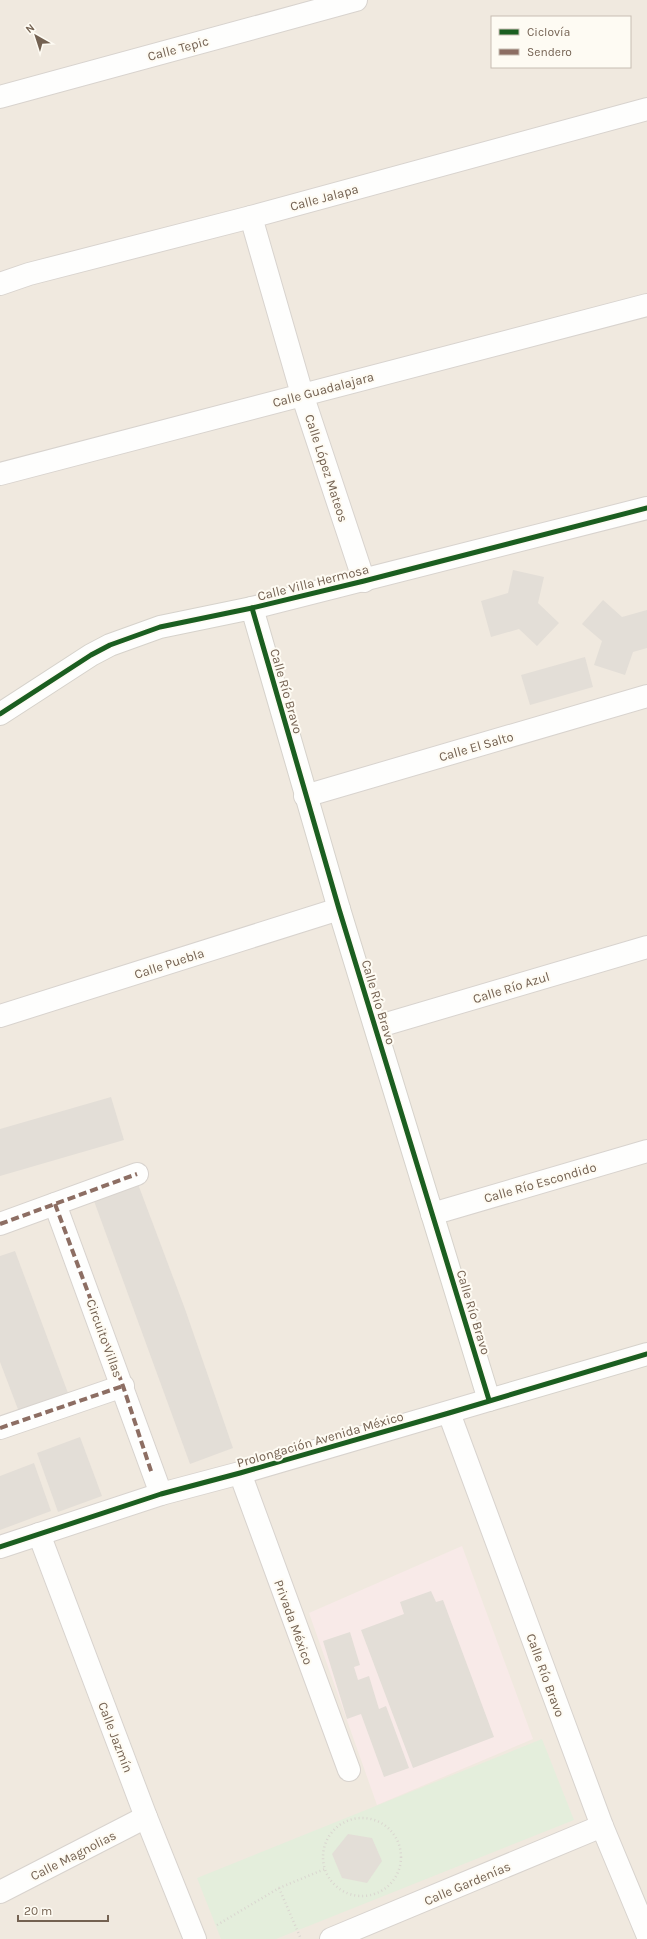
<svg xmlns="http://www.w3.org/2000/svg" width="647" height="1939" font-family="Karla,sans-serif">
<rect width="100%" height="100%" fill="#f8f6f0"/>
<path fill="#f0e9df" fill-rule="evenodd" d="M0,0H647V1939H0ZM492,17H630V67H492Z"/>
<path fill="#f8eae8" d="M462,1546L533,1739L377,1805L309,1613Z"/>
<path fill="#e4eedc" d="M542,1739L574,1820L276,1939H221L197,1878Z"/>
<g fill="#e3ded7">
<path d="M513,570L544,577L538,603L559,623L537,646L519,629L491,637L481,601L508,593Z"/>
<path d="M603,600L622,617L647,610V648L633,652L625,675L594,665L602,641L582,624Z"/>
<path d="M585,657L593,687L530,705L521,675Z"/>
<path d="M111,1097L124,1140L0,1176V1129Z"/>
<path d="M138,1184L185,1309L233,1448L190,1464L94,1201Z"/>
<path d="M15,1251L68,1393L19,1412L0,1362V1256Z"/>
<path d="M80,1437L102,1496L58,1512L37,1453Z"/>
<path d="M34,1463L51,1511L0,1530V1476Z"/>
<path d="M431,1591L436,1602L443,1600L494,1737L413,1768L361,1630L404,1614L400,1602Z"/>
<path d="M350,1632L360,1665L354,1667L358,1680L369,1676L379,1709L386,1706L409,1768L384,1777L361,1714L347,1719L323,1641Z"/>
<path d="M348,1834L372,1838L382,1861L367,1883L342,1878L332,1854Z"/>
</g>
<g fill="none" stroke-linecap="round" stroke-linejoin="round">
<g stroke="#d8d3ce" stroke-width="24">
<g id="street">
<path d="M0,97L356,0"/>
<path d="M251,217L302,394L364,581"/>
<path d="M0,284L29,274L251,217L647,109"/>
<path d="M0,474L647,305"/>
<path d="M252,608L647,508"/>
<path d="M305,796L647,696"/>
<path d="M0,1016L339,909"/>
<path d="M376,1027L647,947"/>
<path d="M55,1204L161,1494"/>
<path d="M432,1214L647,1151"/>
<path d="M0,1224L137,1174"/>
<path d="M449,1413L602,1826L647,1934"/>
<path d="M0,1428L123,1386"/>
<path d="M240,1473L349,1770"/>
<path d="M39,1534L146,1817L195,1939"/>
<path d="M0,1547L161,1494L240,1473L489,1400"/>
<path d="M0,1892L146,1817"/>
<path d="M331,1939L602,1826"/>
</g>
</g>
<g stroke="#d6d2cb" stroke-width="24">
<path id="secondary" d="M0,714L91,655L110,645L160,627L252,608L339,909L489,1400L647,1354"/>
</g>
<g stroke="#dad6d0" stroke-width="2.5" stroke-dasharray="1 3" stroke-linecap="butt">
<circle cx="362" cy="1857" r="39"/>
<path d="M279,1888L301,1939"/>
<path d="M217,1925L279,1888L325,1869"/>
</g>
<use href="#street" stroke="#fefefd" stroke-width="22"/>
<use href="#secondary" stroke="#fefefd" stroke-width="22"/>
<g stroke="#8d6e63" stroke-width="4" stroke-dasharray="8 4" stroke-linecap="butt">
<path d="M55,1204L123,1386L152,1474"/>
<path d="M0,1224L137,1174"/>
<path d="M0,1428L123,1386"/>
</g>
<g stroke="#fefbf3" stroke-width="8">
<g id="cycleway">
<path d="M252,608L339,909L489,1400"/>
<path d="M0,714L91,655L110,645L160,627L252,608L364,581L647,508"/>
<path d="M0,1547L161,1494L240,1473L449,1413L647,1354"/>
</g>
</g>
<use href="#cycleway" stroke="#1b5e20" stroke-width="5"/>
</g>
<g text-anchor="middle" stroke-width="4" stroke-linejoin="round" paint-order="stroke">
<g font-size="13" fill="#746252" stroke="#fefbf3">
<text transform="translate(178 48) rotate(-15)" y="5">Calle Tepic</text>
<text transform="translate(324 197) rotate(-15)" y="5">Calle Jalapa</text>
<text transform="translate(323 389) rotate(-15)" y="5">Calle Guadalajara</text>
<text transform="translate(327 468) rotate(72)" y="5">Calle López Mateos</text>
<text transform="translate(313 582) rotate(-14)" y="5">Calle Villa Hermosa</text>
<text transform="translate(287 691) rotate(74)" y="5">Calle Río Bravo</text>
<text transform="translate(476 746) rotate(-16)" y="5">Calle El Salto</text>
<text transform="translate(169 963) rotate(-18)" y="5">Calle Puebla</text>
<text transform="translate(511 987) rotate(-17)" y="5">Calle Río Azul</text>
<text transform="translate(379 1002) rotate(73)" y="5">Calle Río Bravo</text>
<text transform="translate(540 1182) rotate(-16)" y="5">Calle Río Escondido</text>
<text transform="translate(474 1312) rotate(73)" y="5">Calle Río Bravo</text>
<text transform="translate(105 1338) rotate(70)" y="5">Circuito Villas</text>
<text transform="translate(320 1439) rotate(-16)" y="5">Prolongación Avenida México</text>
<text transform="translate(294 1622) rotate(70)" y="5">Privada México</text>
<text transform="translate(546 1675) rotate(70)" y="5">Calle Río Bravo</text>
<text transform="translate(116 1737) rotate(69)" y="5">Calle Jazmín</text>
<text transform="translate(73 1855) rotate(-27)" y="5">Calle Magnolias</text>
<text transform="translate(467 1883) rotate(-23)" y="5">Calle Gardenías</text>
</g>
</g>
<rect x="491" y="16" width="140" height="52" fill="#fefbf3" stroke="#c7beb3"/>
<rect x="499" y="29" width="20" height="6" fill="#1b5e20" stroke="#c7beb3"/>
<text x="527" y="36" font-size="12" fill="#746252">Ciclovía</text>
<rect x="499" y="49" width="20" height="6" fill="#8d6e63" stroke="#c7beb3"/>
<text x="527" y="56" font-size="12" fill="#746252">Sendero</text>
<g transform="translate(36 36) rotate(321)" stroke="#fefbf3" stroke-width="3" paint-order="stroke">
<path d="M0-3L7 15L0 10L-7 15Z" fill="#746252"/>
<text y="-6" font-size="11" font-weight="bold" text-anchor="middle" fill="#746252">N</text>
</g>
<path d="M18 1915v6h90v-6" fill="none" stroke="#746252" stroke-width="2"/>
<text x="24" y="1915" font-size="12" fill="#746252" stroke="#fefbf3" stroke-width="3" paint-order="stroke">20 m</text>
</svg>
